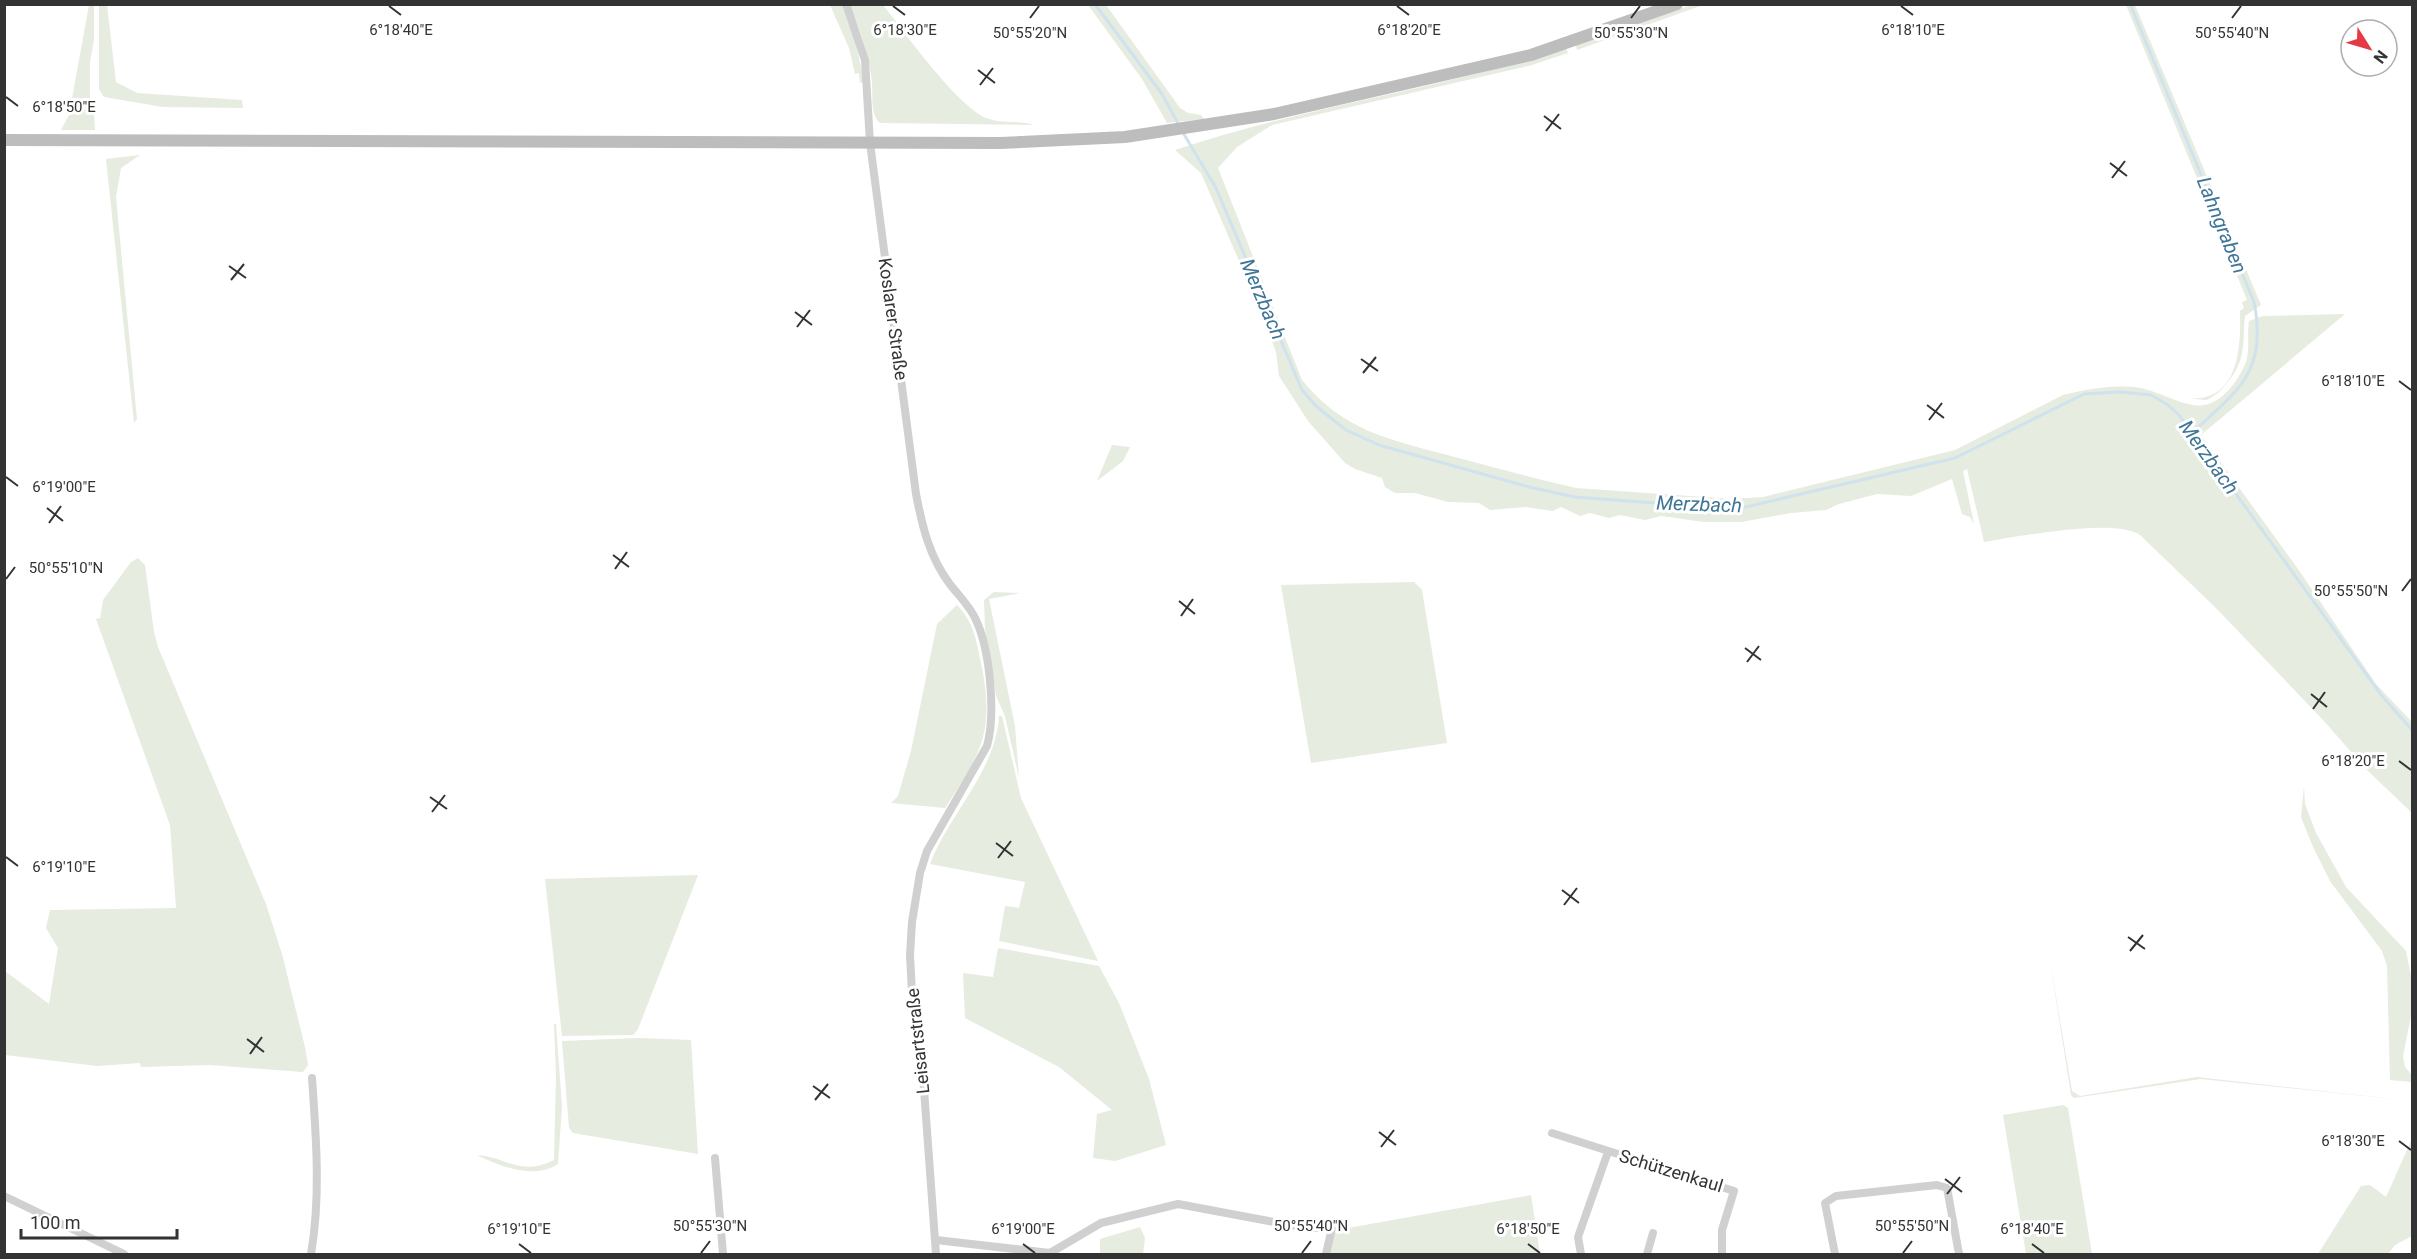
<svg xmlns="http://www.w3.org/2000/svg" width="2417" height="1259" font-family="Roboto,sans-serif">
<rect width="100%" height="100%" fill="#fff"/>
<g fill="#e6ecdf">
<path d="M89,5H94V40L90,62V101L94,111L95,130H61L69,115Z"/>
<path d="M99,5H107L116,82L137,93L242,100L243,108L163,107L104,97L99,89Z"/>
<path d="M830,5H842L856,43L864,82L860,83L859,73L855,74L849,48Z"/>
<path d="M849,5H883C904,31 959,110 989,119C1003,124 1020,120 1034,125L880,123C870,114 873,96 872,82C869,55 860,29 849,5Z"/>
<path d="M1088,5H1106L1180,108L1188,113L1201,115L1204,119L1167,123L1142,79Z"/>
<path d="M1691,5H1703L1577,50L1576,45Z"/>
<path d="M2126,5H2135L2261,305L2245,316C2242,344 2247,359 2227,383C2222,390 2214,397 2206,400L2186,398C2239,404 2241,348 2240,311L2244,308L2242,302L2247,300Z"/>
<path d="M1566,48L1568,53L1532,65L1272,125L1237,147L1218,168L1302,380C1343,431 1391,440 1451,456C1487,466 1523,475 1559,484L1576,488L1733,499L1763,497L1955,450L2063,395C2088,389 2115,384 2141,388C2159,392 2175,402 2193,405C2218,410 2238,382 2246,362C2250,349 2247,334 2249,321L2263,316L2345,314L2201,435L2298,569L2376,684L2412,722V813L2366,769L2324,721L2216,608L2140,535C2116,517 2016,537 1984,542L1967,469L1963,471L1974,524L1970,517L1962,514L1952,479L1911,496L1877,494L1839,504L1826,510L1791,513L1741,522H1704L1661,516L1645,520L1620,515L1609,518L1590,513L1580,516L1561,507L1553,511L1526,507L1490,510L1479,503L1448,502L1415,493H1395L1385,487L1382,478L1355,469L1345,463L1308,421L1279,376L1276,352L1262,314L1201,173L1175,150C1303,107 1438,90 1566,48Z"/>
<path d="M140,155L121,168L116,197L137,419L134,423L106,159Z"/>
<path d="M1112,445L1130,447L1123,461L1097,481Z"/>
<path d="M138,558L145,565L154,632L158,647L266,904L282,954L305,1047L308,1065L303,1072L210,1065L141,1067L140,1063L97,1066L5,1055V971L49,1004L58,948L46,928L50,910L176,908L170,825L96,619L100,618L103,600L131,562Z"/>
<path d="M1414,582L1422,590L1447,743L1311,763L1281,585Z"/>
<path d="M994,592L1020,593L989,599L1015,726L1019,778L1005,716L996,696L985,629L984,600Z"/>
<path d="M957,605C974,623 976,639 981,663C995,731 982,752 945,808L891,803L898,796L911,751L937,624Z"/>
<path d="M999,716H1002L1021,798L1098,961L999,941L1005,906L1019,908L1025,882L930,864C949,814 996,771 999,716Z"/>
<path d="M2304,786L2305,804L2316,833L2346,887L2406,951L2412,981V1011L2403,1056L2405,1067L2412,1075V1082L2390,1080L2387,966L2382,951L2330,881L2313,847L2301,817Z"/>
<path d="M698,875L638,1029L633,1035L562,1036L545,879Z"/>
<path d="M998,948L1099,966L1119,1003L1149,1079L1166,1145L1115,1161L1093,1158L1097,1114L1112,1110L1059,1067L965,1018L963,973L993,977Z"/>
<path d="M2050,961L2072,1091L2080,1096L2197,1077L2412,1101L2201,1079L2074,1098L2071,1095Z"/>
<path d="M554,1024H556L562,1107L558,1164C535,1180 499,1166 477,1155C507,1157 520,1177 554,1160L556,1076Z"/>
<path d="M638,1038L691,1040L698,1154L573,1133L569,1128L562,1041Z"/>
<path d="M2063,1105L2068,1108L2092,1254H2026L2003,1115Z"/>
<path d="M2412,1139V1236L2395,1245L2388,1254H2318L2361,1186L2370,1185L2386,1197Z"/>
<path d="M1531,1195L1540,1254H1328V1246L1337,1230Z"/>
<path d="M1140,1227L1145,1238L1143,1254H1100V1239Z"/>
</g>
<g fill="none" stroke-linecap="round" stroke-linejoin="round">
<g stroke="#cfe2ee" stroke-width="3">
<path d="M1095,4L1162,94L1179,125"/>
<path d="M2130,4L2254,302C2268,372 2238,390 2192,433"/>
<path d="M1182,131L1216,188L1302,390L1317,407L1346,430L1379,445L1529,487L1575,497L1737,509L1955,458L2084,394L2120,392L2151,395L2168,405L2179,415L2382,696L2412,730"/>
</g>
<g stroke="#d0d0d0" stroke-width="8">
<path d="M846,4L865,60L870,143L916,494C922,525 929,556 949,583C958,595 970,606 976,620C990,650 996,714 987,746L927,851L920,873L912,922L910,955L912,993L922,1062L936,1254"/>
<path d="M1552,1133L1734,1191L1722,1230V1254"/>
<path d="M715,1158L723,1254"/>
<path d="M4,1196L124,1254"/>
<path d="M936,1240L1050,1253L1101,1223L1178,1204L1306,1228H1332L1326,1254"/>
<path d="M311,1254C321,1196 316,1136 312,1078"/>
<path d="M1581,1254L1578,1237L1608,1152"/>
<path d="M1647,1254L1653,1233"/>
<path d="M1835,1254L1825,1203L1836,1196L1937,1185L1947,1188L1959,1254"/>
</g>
<path stroke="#bdbdbd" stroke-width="12" d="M4,140L1000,143L1125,137L1274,114L1531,55L1677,4"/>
</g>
<path fill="none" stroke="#333" stroke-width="2" d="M389,6L401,15M893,6L905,15M1397,6L1409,15M1901,6L1913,15M1030,18L1039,6M1631,18L1640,6M2232,18L2241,6M978,70L995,83M980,85L993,68M6,97L18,106M1544,116L1561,129M1546,131L1559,114M2110,163L2127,176M2112,178L2125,161M229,266L246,278M231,280L244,264M795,312L812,325M797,327L810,310M1361,359L1378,371M1363,373L1376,357M2399,381L2411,390M1927,405L1944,418M1929,420L1942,403M6,477L18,486M47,508L63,521M49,523L61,506M613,555L629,567M615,569L627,552M6,579L15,567M2402,591L2411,579M1179,601L1195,614M1181,616L1193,599M1745,648L1761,660M1747,662L1759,646M2311,694L2327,707M2313,709L2325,692M2399,761L2411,770M430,797L447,809M432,812L445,795M996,843L1013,856M6,857L18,866M998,858L1011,841M1562,890L1579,903M1564,905L1577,888M2128,937L2145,949M2130,951L2143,935M247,1039L264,1052M250,1054L262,1037M813,1086L830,1098M815,1100L828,1084M1379,1132L1396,1145M2399,1141L2411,1150M1381,1147L1394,1130M1945,1179L1962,1192M1947,1194L1960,1177M519,1244L531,1253M1023,1244L1035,1253M1528,1244L1540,1253M2032,1244L2044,1253M701,1253L710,1241M1302,1253L1311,1241M1903,1253L1912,1241"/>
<g text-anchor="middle" stroke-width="6" stroke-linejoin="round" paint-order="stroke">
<g font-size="18" fill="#333" stroke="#fff">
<text transform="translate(893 319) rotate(82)" y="6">Koslarer Straße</text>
<text transform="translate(918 1041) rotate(-96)" y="6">Leisartstraße</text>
<text transform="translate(1671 1171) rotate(17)" y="6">Schützenkaul</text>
</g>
<g font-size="20" font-style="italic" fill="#3f7597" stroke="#fff">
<text transform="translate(2222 225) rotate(68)" y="7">Lahngraben</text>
<text transform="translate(1263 299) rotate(67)" y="7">Merzbach</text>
<text transform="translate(2209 457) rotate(54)" y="7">Merzbach</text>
<text transform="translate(1699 504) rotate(2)" y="7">Merzbach</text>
</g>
</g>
<g font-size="15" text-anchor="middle" fill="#333" stroke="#fff" stroke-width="6" stroke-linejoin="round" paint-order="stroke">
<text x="905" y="35">6°18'30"E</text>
<text x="1409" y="35">6°18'20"E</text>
<text x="1913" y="35">6°18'10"E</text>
<text x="401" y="35">6°18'40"E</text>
<text x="1030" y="38">50°55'20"N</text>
<text x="1631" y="38">50°55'30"N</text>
<text x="2232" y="38">50°55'40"N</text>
<text x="64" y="112">6°18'50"E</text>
<text x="2353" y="386">6°18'10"E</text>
<text x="64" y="492">6°19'00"E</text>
<text x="66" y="573">50°55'10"N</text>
<text x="2351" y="596">50°55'50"N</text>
<text x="2353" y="766">6°18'20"E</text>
<text x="64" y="872">6°19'10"E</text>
<text x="2353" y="1146">6°18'30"E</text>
<text x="710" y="1231">50°55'30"N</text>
<text x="1311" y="1231">50°55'40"N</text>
<text x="1912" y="1231">50°55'50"N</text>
<text x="519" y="1234">6°19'10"E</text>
<text x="1023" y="1234">6°19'00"E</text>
<text x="1528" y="1234">6°18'50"E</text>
<text x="2032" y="1234">6°18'40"E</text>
</g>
<rect width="2417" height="1259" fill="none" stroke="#333333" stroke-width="12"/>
<g transform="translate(2369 48) rotate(127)"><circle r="28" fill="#ffffff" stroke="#adadad" stroke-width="1.5"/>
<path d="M0-4.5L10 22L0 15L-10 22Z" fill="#e63946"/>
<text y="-9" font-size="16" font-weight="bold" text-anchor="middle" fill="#333333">N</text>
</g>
<path d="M21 1229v9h156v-9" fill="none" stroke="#333333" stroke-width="3"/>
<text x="30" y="1229" font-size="18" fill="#333333" stroke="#ffffff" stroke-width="4.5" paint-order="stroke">100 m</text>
</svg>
